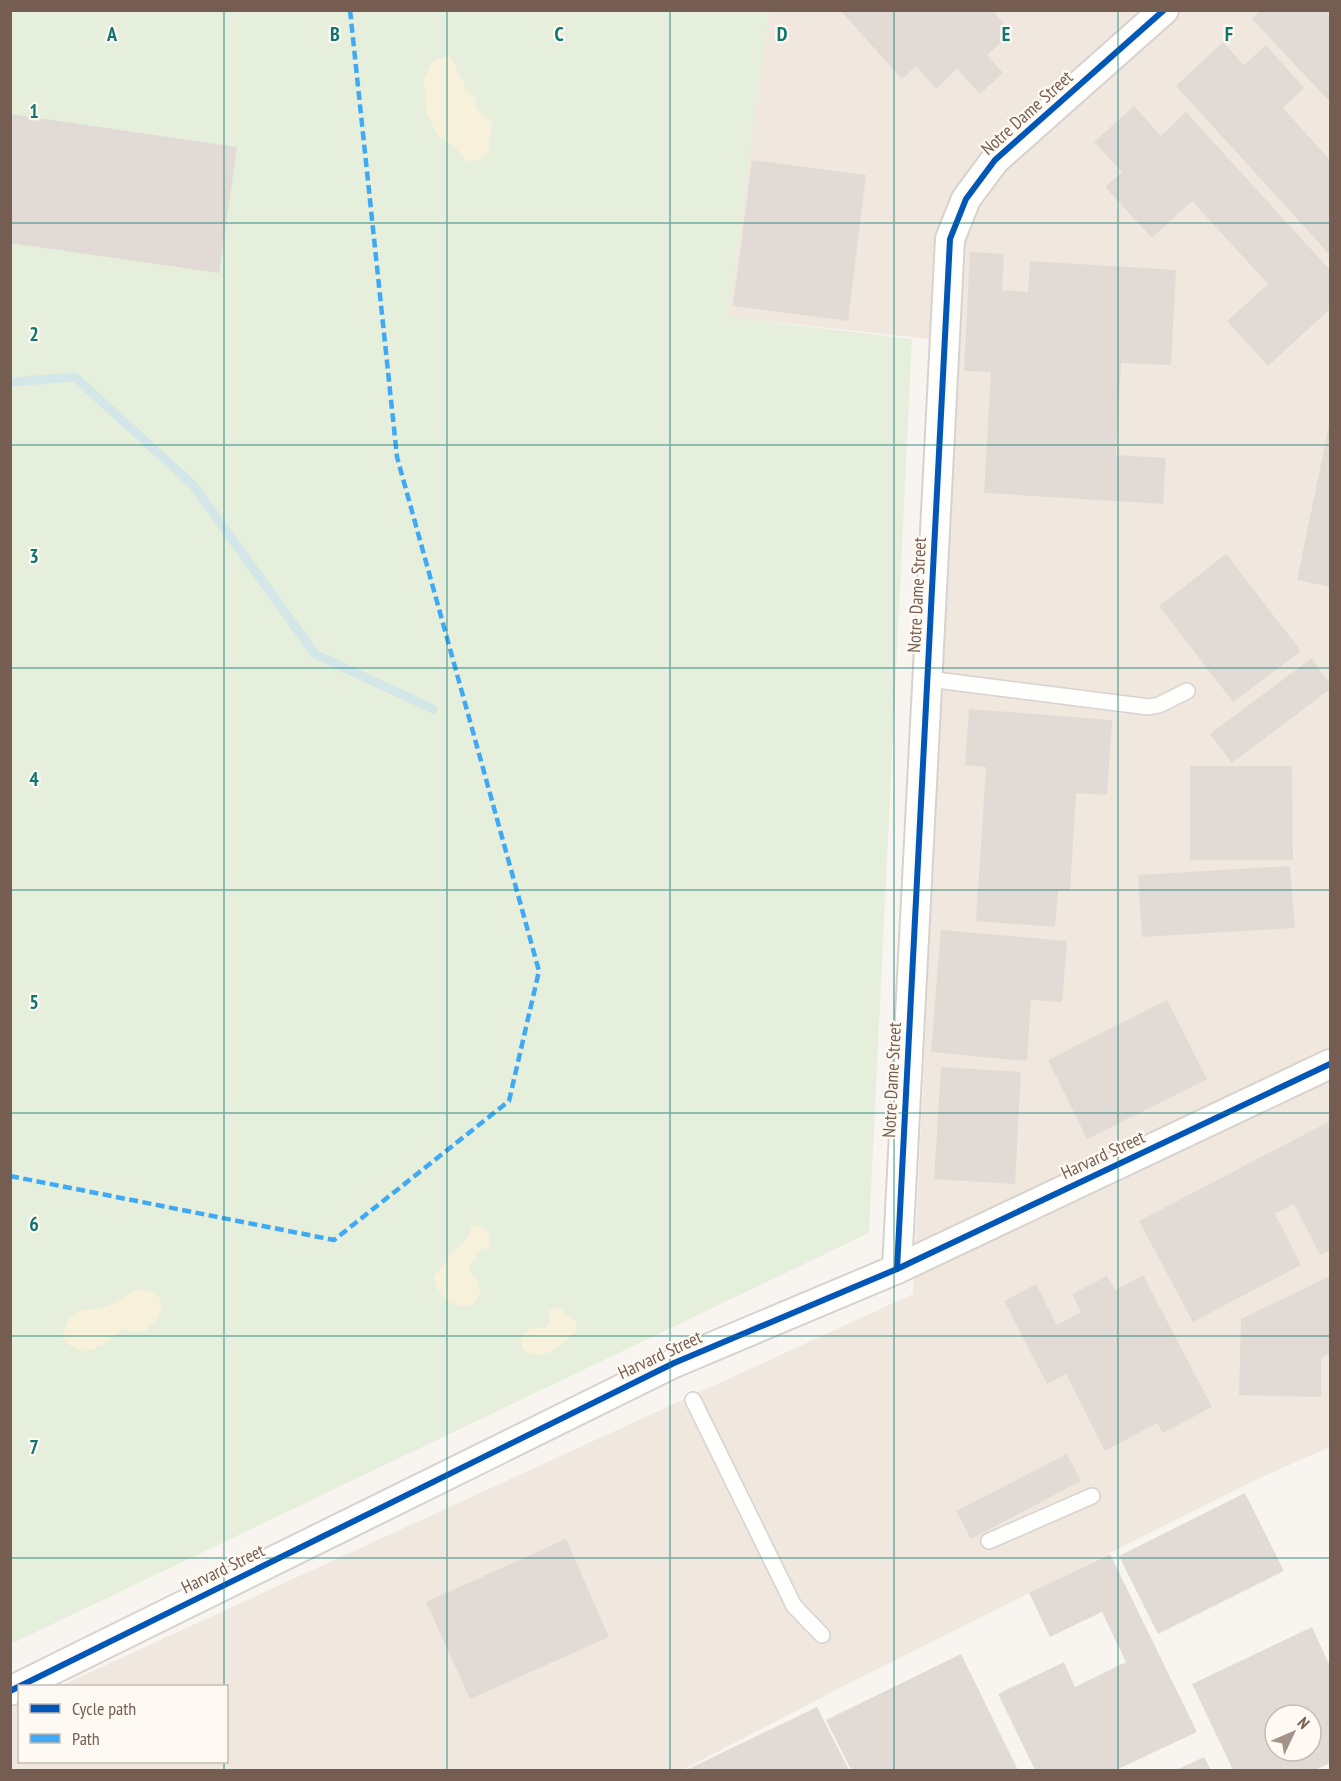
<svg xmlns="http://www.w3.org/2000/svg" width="1341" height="1781" font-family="'PT Sans Narrow',sans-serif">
<rect width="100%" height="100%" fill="#f8f5f0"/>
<path fill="#f0e8df" d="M769,11H1330V1447L1262,1477L832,1692L683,1770H11L10,1709L19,1705L20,1762H226V1686H60L913,1294L958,342L728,317Z"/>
<path fill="#e6eedc" d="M11,11H769L728,317L912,339L869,1233L11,1644Z"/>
<g fill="#f7f1dc">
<path d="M450,55L468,92L476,99V108L492,124L489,149L482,158L468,162L453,145L439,137L427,115L424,79L433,61Z"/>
<path d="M480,1225C488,1231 493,1238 489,1247L477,1251L475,1261L471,1264L468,1269L477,1280L480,1294C478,1297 477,1300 475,1302C459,1317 434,1294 434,1276L447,1261L449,1253L465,1242L472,1226Z"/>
<path d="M134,1290H145L157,1294L162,1306L157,1318L147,1330L132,1332L125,1328L102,1346L82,1352L69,1345L62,1336C75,1299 82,1316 109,1305C118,1302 126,1295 134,1290Z"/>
<path d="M558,1307L576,1322L577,1331C563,1345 539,1366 522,1348V1335L531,1328H545L550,1320L548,1311Z"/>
</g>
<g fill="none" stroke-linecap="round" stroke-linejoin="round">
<path stroke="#d3e6e8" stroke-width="9" d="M10,382L75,377L193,485L315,654L433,709"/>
</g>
<g fill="#e2dbd5" fill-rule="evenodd">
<path d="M840,10H992L1012,33L987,55L1003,73L980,94L957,69L936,89L916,66L902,79Z"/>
<path d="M1260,10H1330V102L1252,19Z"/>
<path d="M1223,42L1244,65L1266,45L1304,88L1283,108L1330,160V255L1176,86Z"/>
<path d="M1134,106L1161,136L1186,112L1330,270V309L1268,366L1227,321L1268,284L1192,201L1152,238L1105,187L1122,172L1094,142Z"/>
<path d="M10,114L237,147L219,273L10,243Z"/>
<path d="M752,160L866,175L848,321L733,306Z"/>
<path d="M970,252L1004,254L1002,290L1028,292L1030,261L1176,270L1171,365L1121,363L1116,455L1166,458L1163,504L984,493L991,372L964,371Z"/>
<path d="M1329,425H1330V587L1297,580Z"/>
<path d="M1226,554L1301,651L1233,702L1159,606Z"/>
<path d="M1312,658L1330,684V689L1232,763L1210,734Z"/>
<path d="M969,709L1112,720L1107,795L1076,793L1070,891L1058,890L1055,927L976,921L986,767L965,765Z"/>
<path d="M1190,766H1292L1293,860H1190Z"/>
<path d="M1290,866L1295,928L1142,937L1138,875Z"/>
<path d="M941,930L1067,941L1062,1002L1031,1000L1027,1061L931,1052Z"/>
<path d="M1167,1000L1207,1079L1087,1139L1048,1060Z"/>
<path d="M941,1067L1021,1072L1015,1184L934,1179Z"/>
<path d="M1330,1121V1250L1320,1255L1294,1204L1275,1214L1301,1265L1193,1322L1139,1221Z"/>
<path d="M1143,1275L1212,1407L1163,1433L1157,1423L1105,1451L1066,1374L1047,1384L1004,1301L1036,1284L1057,1325L1081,1312L1072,1294L1107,1276L1115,1290Z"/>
<path d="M1330,1276V1354L1321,1358V1397L1239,1395L1241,1319Z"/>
<path d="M1067,1454L1081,1481L971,1539L956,1511Z"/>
<path d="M1245,1493L1284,1571L1158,1634L1119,1556Z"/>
<path d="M566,1539L609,1637L470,1699L426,1602Z"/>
<path d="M1110,1554L1197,1732L1116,1770H1035L998,1694L1064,1662L1075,1687L1126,1662L1102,1612L1050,1637L1029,1593Z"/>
<path d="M1312,1627L1330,1666V1763L1315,1770H1233L1192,1684ZM1275,1715H1311V1751H1275Z"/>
<path d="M961,1654L1018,1770H851L826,1720Z"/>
<path d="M817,1707L849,1770H686Z"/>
<path d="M1204,1757L1211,1770H1176Z"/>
</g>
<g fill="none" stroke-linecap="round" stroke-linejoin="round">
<g stroke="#d8d2ce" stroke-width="18">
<g id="lane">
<path d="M928,679L1149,707L1159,705L1187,691"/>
<path d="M693,1400L794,1606L822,1635"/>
<path d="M989,1541L1092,1496"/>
</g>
</g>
<g stroke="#d8d2ce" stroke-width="32">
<g id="street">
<path d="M897,1269L950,239L966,199L995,160L1164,10"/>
<path d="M10,1691L674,1363L897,1269L1330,1064"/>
</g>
</g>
<use href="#lane" stroke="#fefefd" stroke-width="15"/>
<use href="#street" stroke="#fefefd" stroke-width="28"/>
<path stroke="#3fa9f5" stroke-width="4.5" stroke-dasharray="9 4.5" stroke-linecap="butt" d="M10,1176L334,1240L509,1101L539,971L397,457L350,10"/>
<g stroke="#fefaf3" stroke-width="10">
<g id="cycleway">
<path d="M897,1269L950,239L966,199L995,160L1164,10"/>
<path d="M10,1691L674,1363L897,1269L1330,1064"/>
</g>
</g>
<use href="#cycleway" stroke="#0057b8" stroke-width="6"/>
</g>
<path fill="none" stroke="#0f766e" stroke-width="1.5" stroke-opacity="0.55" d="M224,10V1686M447,10V1770M670,10V1770M894,10V1770M1118,10V1770M10,223H1330M10,445H1330M10,668H1330M10,890H1330M10,1113H1330M10,1336H1330M10,1558H1330M224,1762V1770"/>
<g text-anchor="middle" stroke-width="4.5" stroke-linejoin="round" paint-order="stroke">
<g font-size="18" fill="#755e51" stroke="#fefaf3">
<text transform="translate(1027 113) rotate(-42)" y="6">Notre Dame Street</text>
<text transform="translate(917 595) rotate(-87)" y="6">Notre Dame Street</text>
<text transform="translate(892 1080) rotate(-87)" y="6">Notre Dame Street</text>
<text transform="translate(1103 1155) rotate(-25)" y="6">Harvard Street</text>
<text transform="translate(660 1355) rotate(-25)" y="6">Harvard Street</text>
<text transform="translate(223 1569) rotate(-26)" y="6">Harvard Street</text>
</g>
</g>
<g font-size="20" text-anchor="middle" font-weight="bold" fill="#0f766e" stroke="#fefaf3" stroke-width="4.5" stroke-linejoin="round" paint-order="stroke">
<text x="112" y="41">A</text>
<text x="335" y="41">B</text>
<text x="559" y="41">C</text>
<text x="782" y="41">D</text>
<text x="1006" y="41">E</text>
<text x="1229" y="41">F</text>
<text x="34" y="118">1</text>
<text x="34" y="341">2</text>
<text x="34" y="563">3</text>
<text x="34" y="786">4</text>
<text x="34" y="1009">5</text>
<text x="34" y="1231">6</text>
<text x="34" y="1454">7</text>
</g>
<rect width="1341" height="1781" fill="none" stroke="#755e51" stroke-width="24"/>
<rect x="18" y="1685" width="210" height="78" fill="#fefaf3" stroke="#c7bcb2" stroke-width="1.5"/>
<rect x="30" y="1704" width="30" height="9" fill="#0057b8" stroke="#c7bcb2" stroke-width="1.5"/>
<text x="72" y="1715" font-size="18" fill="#755e51">Cycle path</text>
<rect x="30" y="1734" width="30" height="9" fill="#3fa9f5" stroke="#c7bcb2" stroke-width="1.5"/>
<text x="72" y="1745" font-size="18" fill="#755e51">Path</text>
<g transform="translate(1293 1733) rotate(46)"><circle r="28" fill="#fefaf3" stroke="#c7bcb2" stroke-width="1.5"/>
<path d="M0-4.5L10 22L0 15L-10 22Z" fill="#a39389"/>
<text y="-9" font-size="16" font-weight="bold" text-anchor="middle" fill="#755e51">N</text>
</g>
</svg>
